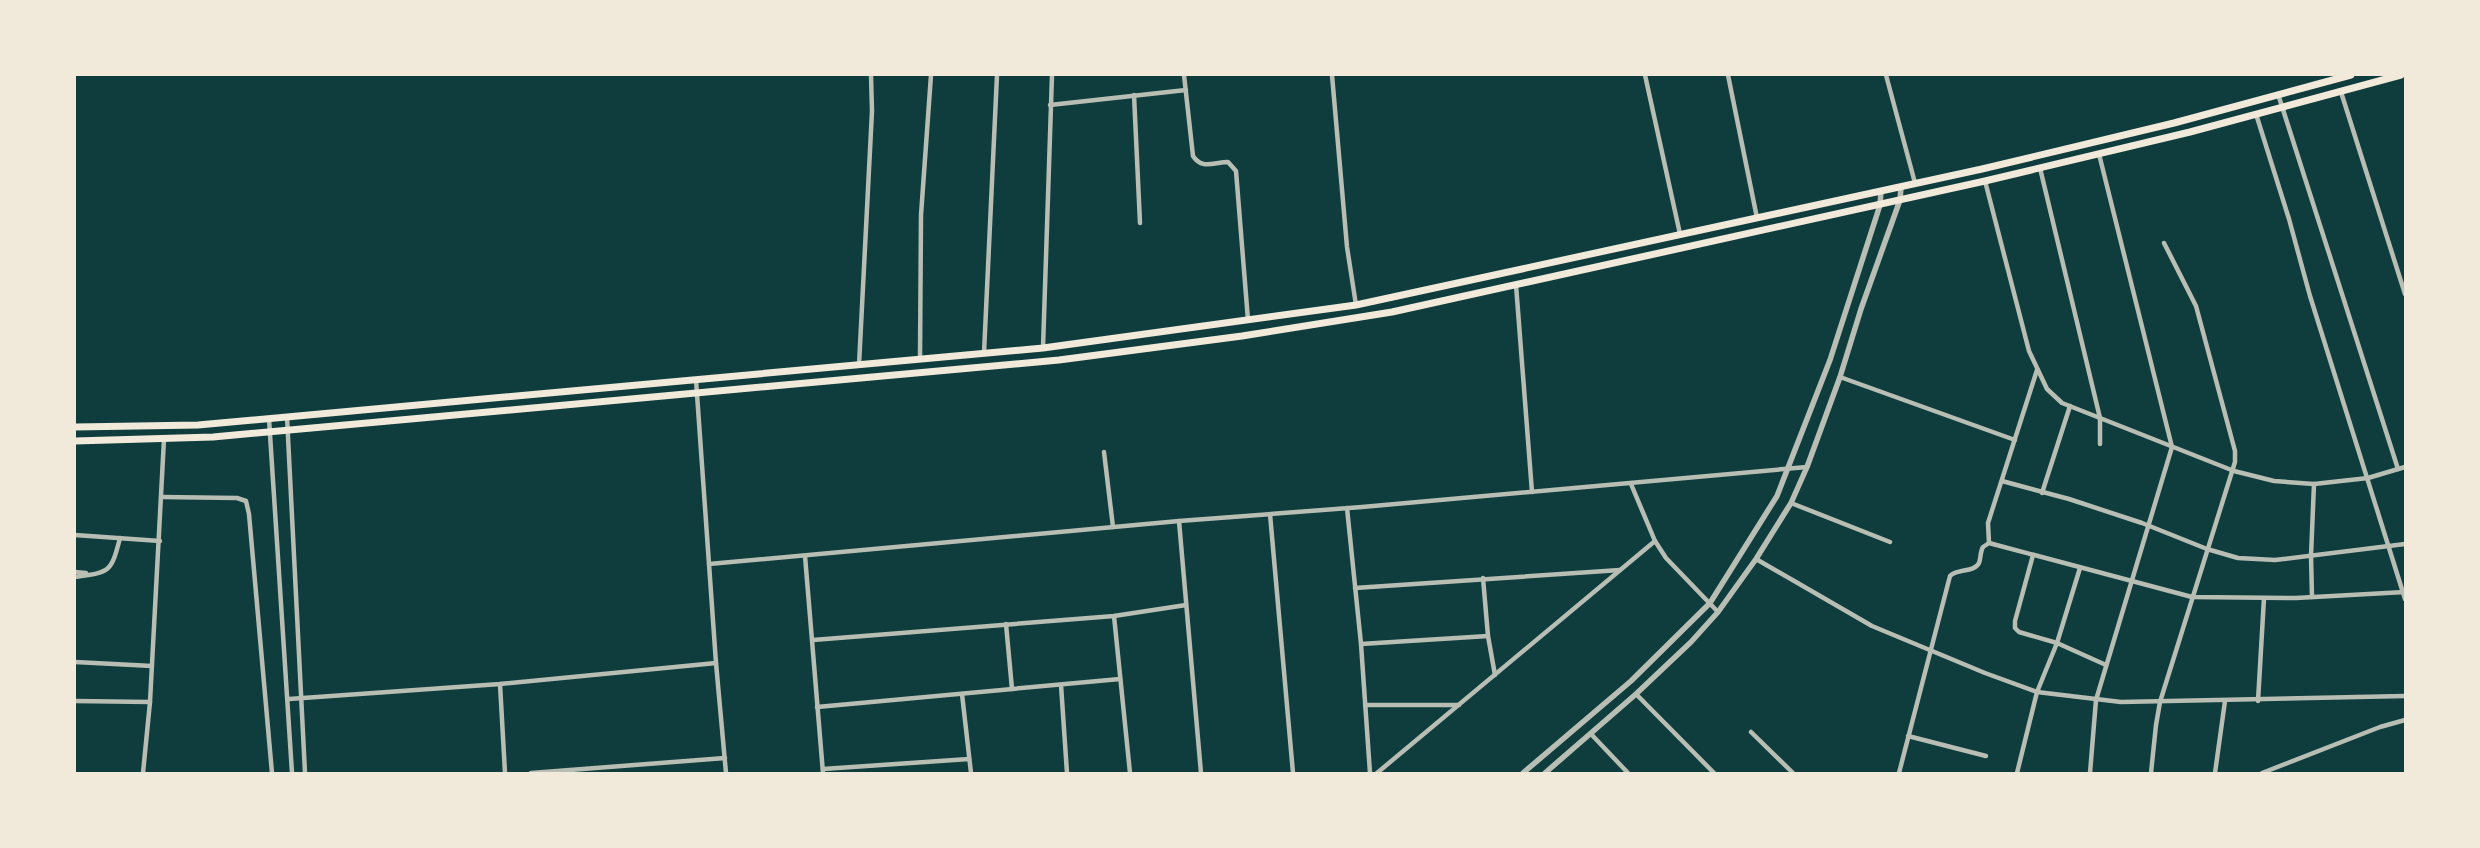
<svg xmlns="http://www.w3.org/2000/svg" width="2480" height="848" font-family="Spectral,serif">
<rect width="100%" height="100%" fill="#0f3d3e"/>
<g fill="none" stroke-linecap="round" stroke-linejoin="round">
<g stroke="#b8beb3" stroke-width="4.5">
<path d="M1184,75L1193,156C1202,170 1214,162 1228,162L1236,171L1248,320"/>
<path d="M1332,75L1347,247L1356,305"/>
<path d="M1645,75L1680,234"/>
<path d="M1728,75L1757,218"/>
<path d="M1886,75L1915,183"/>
<path d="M2341,92L2405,294"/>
<path d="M2278,94L2398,469"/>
<path d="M1134,95L1140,223"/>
<path d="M1050,105L1186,90"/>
<path d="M2256,114L2289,219L2310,296L2405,599"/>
<path d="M2040,168L2100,418V444"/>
<path d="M1985,181L2029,351L2047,389L2062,403L2234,471L2274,481L2314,484L2368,478L2405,467"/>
<path d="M1516,285L1532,492"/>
<path d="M1043,348L1052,75"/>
<path d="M984,353L997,75"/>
<path d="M920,359L921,215L931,75"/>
<path d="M859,365L872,111L871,75"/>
<path d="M1840,377L2015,440"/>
<path d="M696,380L716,663L726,773"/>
<path d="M287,417L305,773"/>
<path d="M269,419L292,773"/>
<path d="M1104,452L1113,527"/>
<path d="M2002,481L2069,499L2142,523L2207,549L2238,558L2275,560L2405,544"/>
<path d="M1631,484L1655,541L1666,558L1718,612"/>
<path d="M2042,493L2070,406"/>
<path d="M162,497L237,498L246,501L249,514L272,773"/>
<path d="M1791,503L1890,542"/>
<path d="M1347,508L1361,644L1370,773"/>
<path d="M1270,514L1293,773"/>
<path d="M1179,521L1201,773"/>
<path d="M75,535L160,541"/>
<path d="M1989,543L1988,523L2037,370"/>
<path d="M2033,555L2015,621V628L2019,632L2057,643L2106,665"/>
<path d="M805,556L823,773"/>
<path d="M1756,559L1872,626L1985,673L2037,692L2121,702L2405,696"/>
<path d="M709,564L1179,521L1362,507L1807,467"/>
<path d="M75,572L86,573"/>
<path d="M75,577C110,572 111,573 120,538"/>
<path d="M1483,578L1488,636L1495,675"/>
<path d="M1355,588L1620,570"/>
<path d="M2312,597L2311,556L2314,484"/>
<path d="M1114,616L1130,773"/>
<path d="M1006,624L1012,689"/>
<path d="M813,640L1114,616L1186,605"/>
<path d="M1361,644L1488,636"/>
<path d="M75,662L152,666"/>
<path d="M500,684L505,773"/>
<path d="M1061,685L1067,773"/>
<path d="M962,694L971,773"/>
<path d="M1636,694L1714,773"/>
<path d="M289,699L500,684L716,663"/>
<path d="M75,701L150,702"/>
<path d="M2258,701L2264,598"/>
<path d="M1365,705H1459"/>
<path d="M817,707L1120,679"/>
<path d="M1751,732L1793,773"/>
<path d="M1591,734L1628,773"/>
<path d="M1908,736L1986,756"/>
<path d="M823,769L969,759"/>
<path d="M143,773L150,702L164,439"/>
<path d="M531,773L725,758"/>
<path d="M1377,773L1655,541"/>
<path d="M1899,773L1950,576C1957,568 1974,573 1979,563C1981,558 1980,552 1983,547L1989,543L2192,597L2296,598L2405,592"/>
<path d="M2017,773L2037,692L2057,643L2080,568"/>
<path d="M2090,773L2096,700L2172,447L2099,154"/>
<path d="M2151,773L2156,725L2160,702L2235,462V451L2196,306L2164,243"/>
<path d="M2215,773L2225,701"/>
<path d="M2262,773L2380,727L2405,720"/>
</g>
<g stroke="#b8beb3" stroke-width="5.5">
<path d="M1523,773L1631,681L1710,603L1777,496L1830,360L1880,205L1881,191"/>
<path d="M1545,773L1636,694L1691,642L1718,612L1756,559L1791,503L1807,467L1840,377L1861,309L1900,200L1901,187"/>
</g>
<g stroke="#f1e9da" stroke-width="7">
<path d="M75,427L198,425L1043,348L1356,305L1982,169L2174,123L2351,75"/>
<path d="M75,441L213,437L1059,360L1242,336L1392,312L1985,181L2190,132L2401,75"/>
</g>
</g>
<rect width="2480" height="848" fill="none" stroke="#f1e9da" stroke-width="152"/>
</svg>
